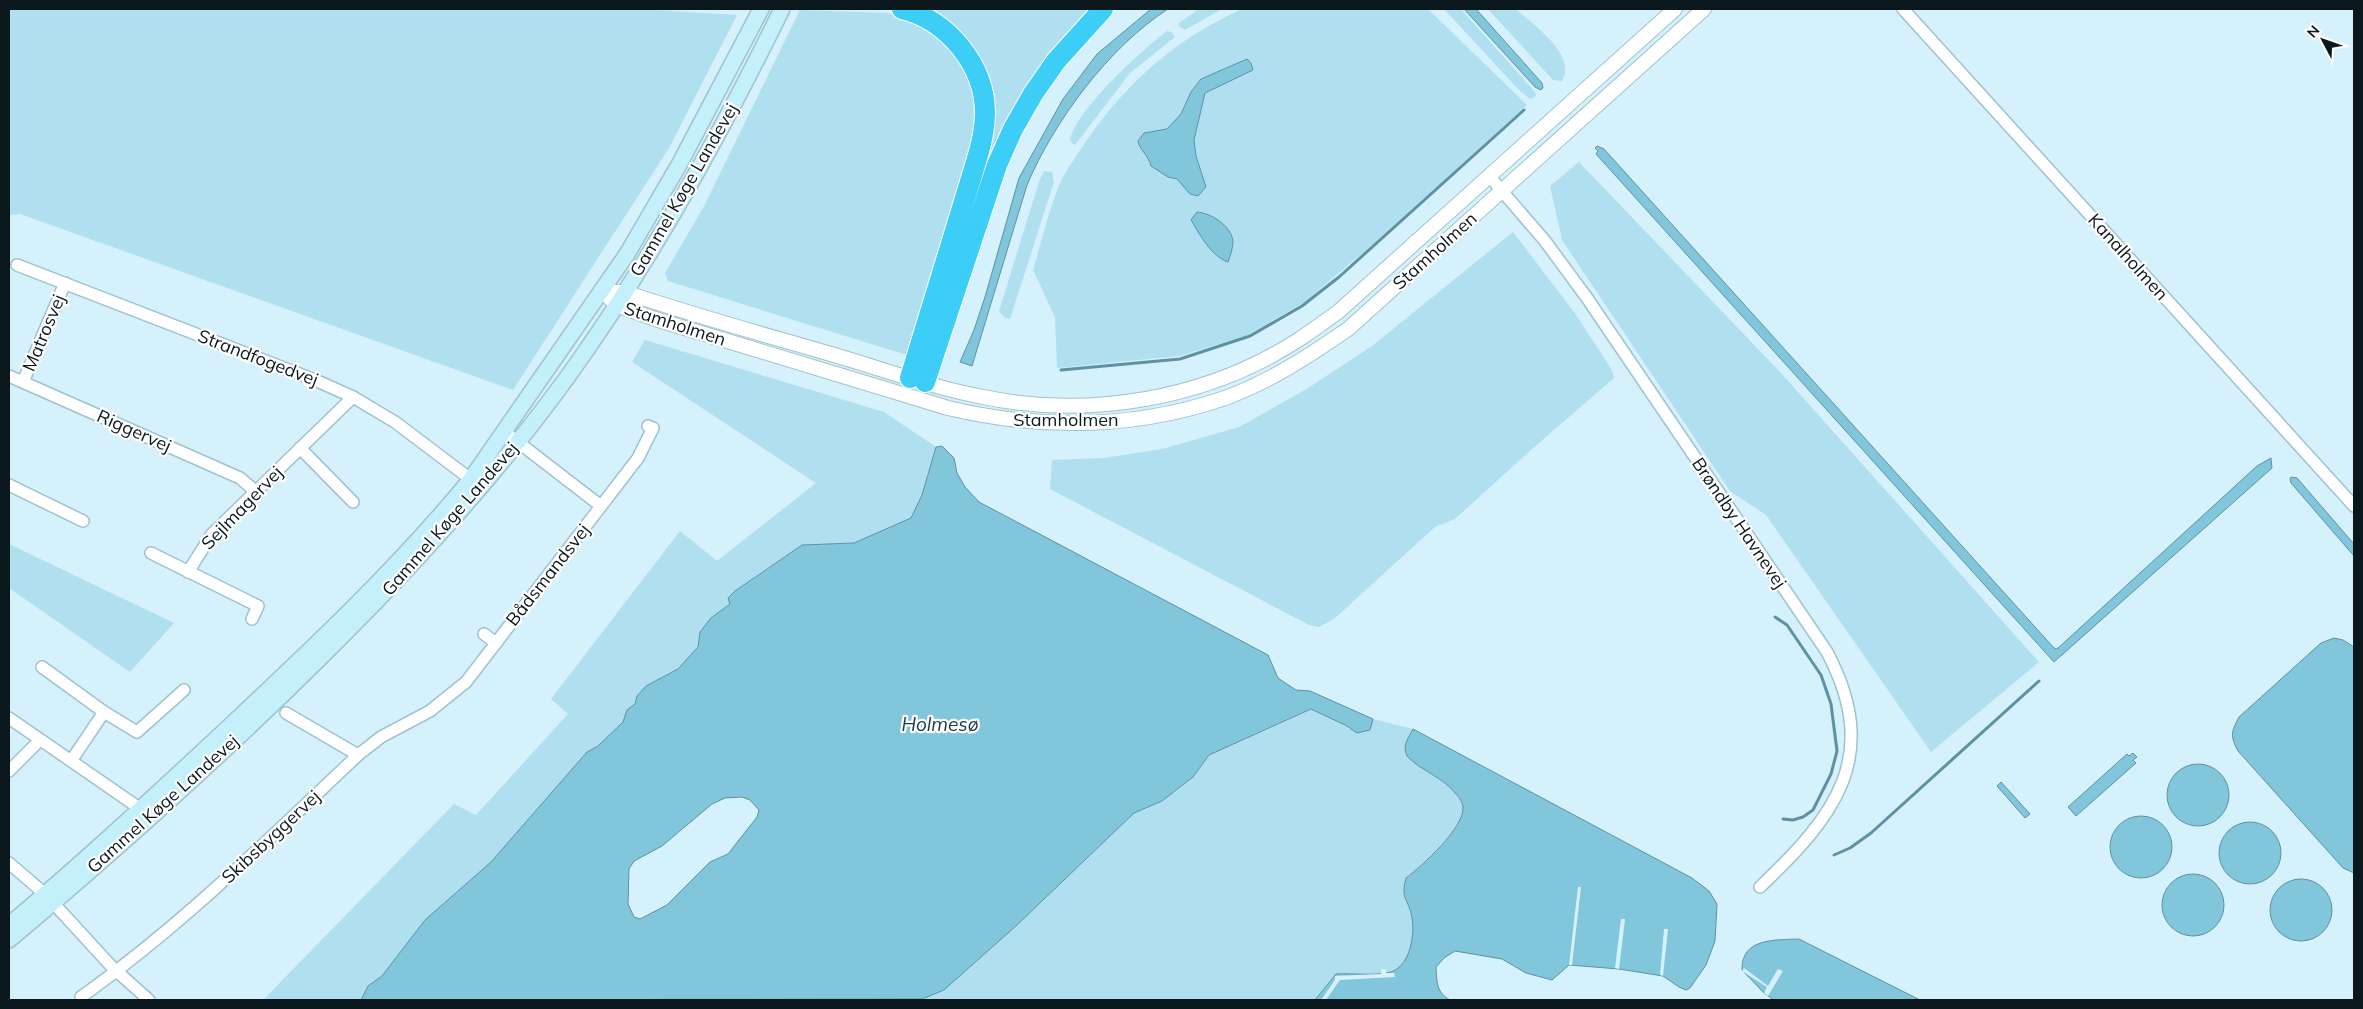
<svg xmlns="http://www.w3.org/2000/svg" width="2363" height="1009" font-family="Mulish,sans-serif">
<rect width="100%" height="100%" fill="#d5f1fb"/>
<g fill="#b0dff0">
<path d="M9,9H638L737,15L669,148L513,390L20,214L9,215Z"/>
<path d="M916,9H1092L1032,82L927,362L989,142L985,75Z"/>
<path d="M1199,9H1222L1185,30L1179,26V23Z"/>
<path d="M1242,9H1428L1527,105L1365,251L1303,303L1246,336L1179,356L1057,368L1055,317L1033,270C1042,240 1049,208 1062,179C1070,164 1080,151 1089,137C1128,81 1179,37 1242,9Z"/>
<path d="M1444,9H1461L1535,92L1536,96L1530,99L1518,89Z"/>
<path d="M1488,9H1516C1534,26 1577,54 1562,81L1553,80Z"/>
<path d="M800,10L887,13L913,21L937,35L956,51L978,103V137L910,356L668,281L665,273L703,208Z"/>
<path d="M1167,31L1171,32L1175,37L1130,73L1075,145L1073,144L1070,140C1077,109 1141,51 1167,31Z"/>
<path d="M1579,162L1781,373L2039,662L1931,752L1766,515L1730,491L1562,240L1550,186Z"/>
<path d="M1044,171L1052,172L1054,182L1010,319L1005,318L999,311L1039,182Z"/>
<path d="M1513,232L1574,312L1612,370L1614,378L1532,449L1455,519L1435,527L1335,618L1319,627L1309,625L1050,489L1052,460L1104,458L1162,449L1239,427L1305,390L1372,346Z"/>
<path d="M645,340L884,412L936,447L922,495L911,518L854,543L802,545L754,577L745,586L735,591L730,604L711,618L700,632L698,647L678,669L646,686L637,696L635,704L627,710L623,722L598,746L587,752L491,862L425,920L382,976L368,986L361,1000H263L454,804L476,815L568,714L551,699L680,531L717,561L816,483L632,362Z"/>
<path d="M9,544L174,623L130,672L9,588Z"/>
<path d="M1312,709L1345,725L1348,729H1368L1373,719L1413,729L1405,744C1415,768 1422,767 1442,781C1449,787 1459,795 1463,804C1470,822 1420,868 1406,878C1400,900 1409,899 1412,918C1415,935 1410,966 1391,972C1376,975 1352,973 1336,974L1315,1000H916L944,990L1017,925L1134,813L1162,801L1193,777L1209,755Z"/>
</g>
<g fill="#82c6dc" stroke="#5e92a2" fill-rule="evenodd">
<path d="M1151,9H1168C1109,47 1054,121 1027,185L972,366L960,362L974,330L985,297L1019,178L1063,99L1097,54Z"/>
<path d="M1464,9H1476L1542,83L1543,88L1541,90L1535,87Z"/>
<path d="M1247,59L1251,63L1253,70L1205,93L1194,140L1196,156L1206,187L1198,196L1190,194L1177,179L1168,177L1151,166C1149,156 1139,149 1138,141L1144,133L1167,129L1181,114L1191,92L1201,79Z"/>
<path d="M1597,146L1604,149L2054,648L2057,649L2257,466L2271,458L2272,468L2054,662L1596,154L1598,151L1595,148Z"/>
<path d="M1197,212C1211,213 1232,226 1233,242C1233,248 1230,256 1228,262C1211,256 1200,235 1191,220Z"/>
<path d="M942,446L954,458L957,473L965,487L979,502L1268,655L1278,678L1296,690L1310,691L1373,719L1370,730L1357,733L1345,725L1311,709L1209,755L1193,777L1162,801L1134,813L1017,925L944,990L922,999L361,1000L368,986L382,976L425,920L491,862L587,752L598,746L623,722L627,710L635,704L637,696L646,686L678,669L698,647L700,632L711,618L730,604L728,598L735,591L802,545L854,543L911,518L922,495L936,447ZM742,797L750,800L759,810L757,817L728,854L710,862L667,905L640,919L634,917L628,904L629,869L634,861L662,846L712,804L725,798Z"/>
<path d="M2292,477L2297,478L2354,544V556L2291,483L2290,478Z"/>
<path d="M2334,638L2343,640L2354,647V873L2343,868L2238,751C2230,736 2231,732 2239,717L2321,643Z"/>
<path d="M1413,729L1692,878L1709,891L1717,904L1715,941L1706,965L1690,988L1686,990L1679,987L1663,976L1619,969L1569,965L1552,980L1526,973L1502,959L1455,951L1444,958L1436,967C1437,982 1436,992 1450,1000H1315L1336,974C1352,973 1376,976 1391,972C1410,966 1415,935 1412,918C1409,899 1400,900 1406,878C1422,866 1465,827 1463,807C1463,803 1459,797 1456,794C1443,777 1421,771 1407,756C1402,745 1408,739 1413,729Z"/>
<path d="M2133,753L2137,757L2133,760L2136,763L2076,816L2068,807L2127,754L2129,756Z"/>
<circle cx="2198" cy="795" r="31"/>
<path d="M2001,782L2030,814L2025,818L1997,786Z"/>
<circle cx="2141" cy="847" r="31"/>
<circle cx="2250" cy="853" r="31"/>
<circle cx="2193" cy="905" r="31"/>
<circle cx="2301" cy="910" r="31"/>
<path d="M1799,939L1920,1000H1774L1764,993L1742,970C1741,938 1775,940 1799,939Z"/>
</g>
<g fill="#d5f1fb">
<path d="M1578,887H1581L1572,965H1569Z"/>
<path d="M1621,919H1625L1619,969L1615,968Z"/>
<path d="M1664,929H1668L1663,976L1660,975Z"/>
<path d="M1744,968L1768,986L1778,969L1783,971L1768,996L1764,993L1767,987L1742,971Z"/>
<path d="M1381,969H1386V973H1394L1395,977L1340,980L1326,1000H1321L1335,980V976L1381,974Z"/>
</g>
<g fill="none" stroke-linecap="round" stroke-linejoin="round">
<g stroke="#5e92a2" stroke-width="3">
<path d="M1061,370L1180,359L1250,336L1302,306L1339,277L1524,110"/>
<path d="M1775,617L1787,625L1821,675L1831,704L1837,751L1831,774L1813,810L1803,817L1793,820L1783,819"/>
<path d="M1834,855L1850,848L1871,833L2039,681"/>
</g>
<g stroke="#9fc2ce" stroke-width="14">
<g id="minor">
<path d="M1903,9L2354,506"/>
<path d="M1490,177L1545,241L1587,298L1827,652C1882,756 1836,815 1760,887"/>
<path d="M17,265L315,380L353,397L395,422L477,484"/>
<path d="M9,376L240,478L255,491"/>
<path d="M23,382L65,283"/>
<path d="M505,432L601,506"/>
<path d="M300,448L353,502"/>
<path d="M9,485L83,521"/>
<path d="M151,553L258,606L252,619"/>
<path d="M188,572L212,534L353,397"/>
<path d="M484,634L496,643"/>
<path d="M42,667L104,712L137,732L184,690"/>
<path d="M9,718L145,812"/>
<path d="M358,755L381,737L430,711L466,682L638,458L653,428L648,426"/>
<path d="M71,761L104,712"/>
<path d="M9,771L40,740"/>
<path d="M9,863L45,894L112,967L149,1000"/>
<path d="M81,997C181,926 269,839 358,755L286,713"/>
</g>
</g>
<g stroke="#9fc2ce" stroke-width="16">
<g id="tertiary">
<path d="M603,291L616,305L655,319L948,408C1041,430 1134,429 1225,398C1269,382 1309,356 1348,329L1704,9"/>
<path d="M614,292H624C696,316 769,336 841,357C888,371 935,388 983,397C1089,419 1207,399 1298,340C1312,331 1325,321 1338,312L1675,9"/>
</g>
</g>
<g stroke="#9fc2ce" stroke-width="18">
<g id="secondary">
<path d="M9,925C85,861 158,793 231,725C314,647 398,568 471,479L627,254L680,163L761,9"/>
<path d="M9,940C115,851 219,758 318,660C407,572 492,481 566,379C650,263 719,137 782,9"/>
</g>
</g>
<g stroke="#fff" stroke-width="22">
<g id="motorway">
<path d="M902,9C948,20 985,66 985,113C985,131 981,146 976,162L910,378"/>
<path d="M925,382L997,165L1013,129L1033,94L1056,61L1103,9"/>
</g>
</g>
<use href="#minor" stroke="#fff" stroke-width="11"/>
<use href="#tertiary" stroke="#fff" stroke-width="14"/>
<use href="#secondary" stroke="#c4f0fc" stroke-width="15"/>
<use href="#motorway" stroke="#3ccef6" stroke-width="20"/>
</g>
<g text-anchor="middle" stroke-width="4.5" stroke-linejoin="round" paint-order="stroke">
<g font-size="18" fill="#0a171c" stroke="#fff">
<text transform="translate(684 190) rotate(-60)" y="6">Gammel Køge Landevej</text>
<text transform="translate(1435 251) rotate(-42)" y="6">Stamholmen</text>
<text transform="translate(2128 257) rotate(48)" y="6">Kanalholmen</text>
<text transform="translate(675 324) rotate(18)" y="6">Stamholmen</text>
<text transform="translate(44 333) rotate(-67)" y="6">Matrosvej</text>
<text transform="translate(258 358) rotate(21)" y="6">Strandfogedvej</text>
<text x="1066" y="426">Stamholmen</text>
<text transform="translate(134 431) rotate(24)" y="6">Riggervej</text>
<text transform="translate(242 508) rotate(-46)" y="6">Sejlmagervej</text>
<text transform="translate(450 519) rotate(-49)" y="6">Gammel Køge Landevej</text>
<text transform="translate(1739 523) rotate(56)" y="6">Brøndby Havnevej</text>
<text transform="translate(548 575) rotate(-52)" y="6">Bådsmandsvej</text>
<text transform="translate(163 804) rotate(-42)" y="6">Gammel Køge Landevej</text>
<text transform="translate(271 837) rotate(-43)" y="6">Skibsbyggervej</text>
</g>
<g font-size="19" font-style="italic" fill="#193944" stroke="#fff">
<text x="940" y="731">Holmesø</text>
</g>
</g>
<rect width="2363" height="1009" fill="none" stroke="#0a171c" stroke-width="20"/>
<g transform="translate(2323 40) rotate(311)" stroke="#ffffff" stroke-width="4" paint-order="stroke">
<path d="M0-4L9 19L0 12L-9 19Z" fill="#0a171c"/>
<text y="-8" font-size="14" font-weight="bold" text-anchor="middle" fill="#0a171c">N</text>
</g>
</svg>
